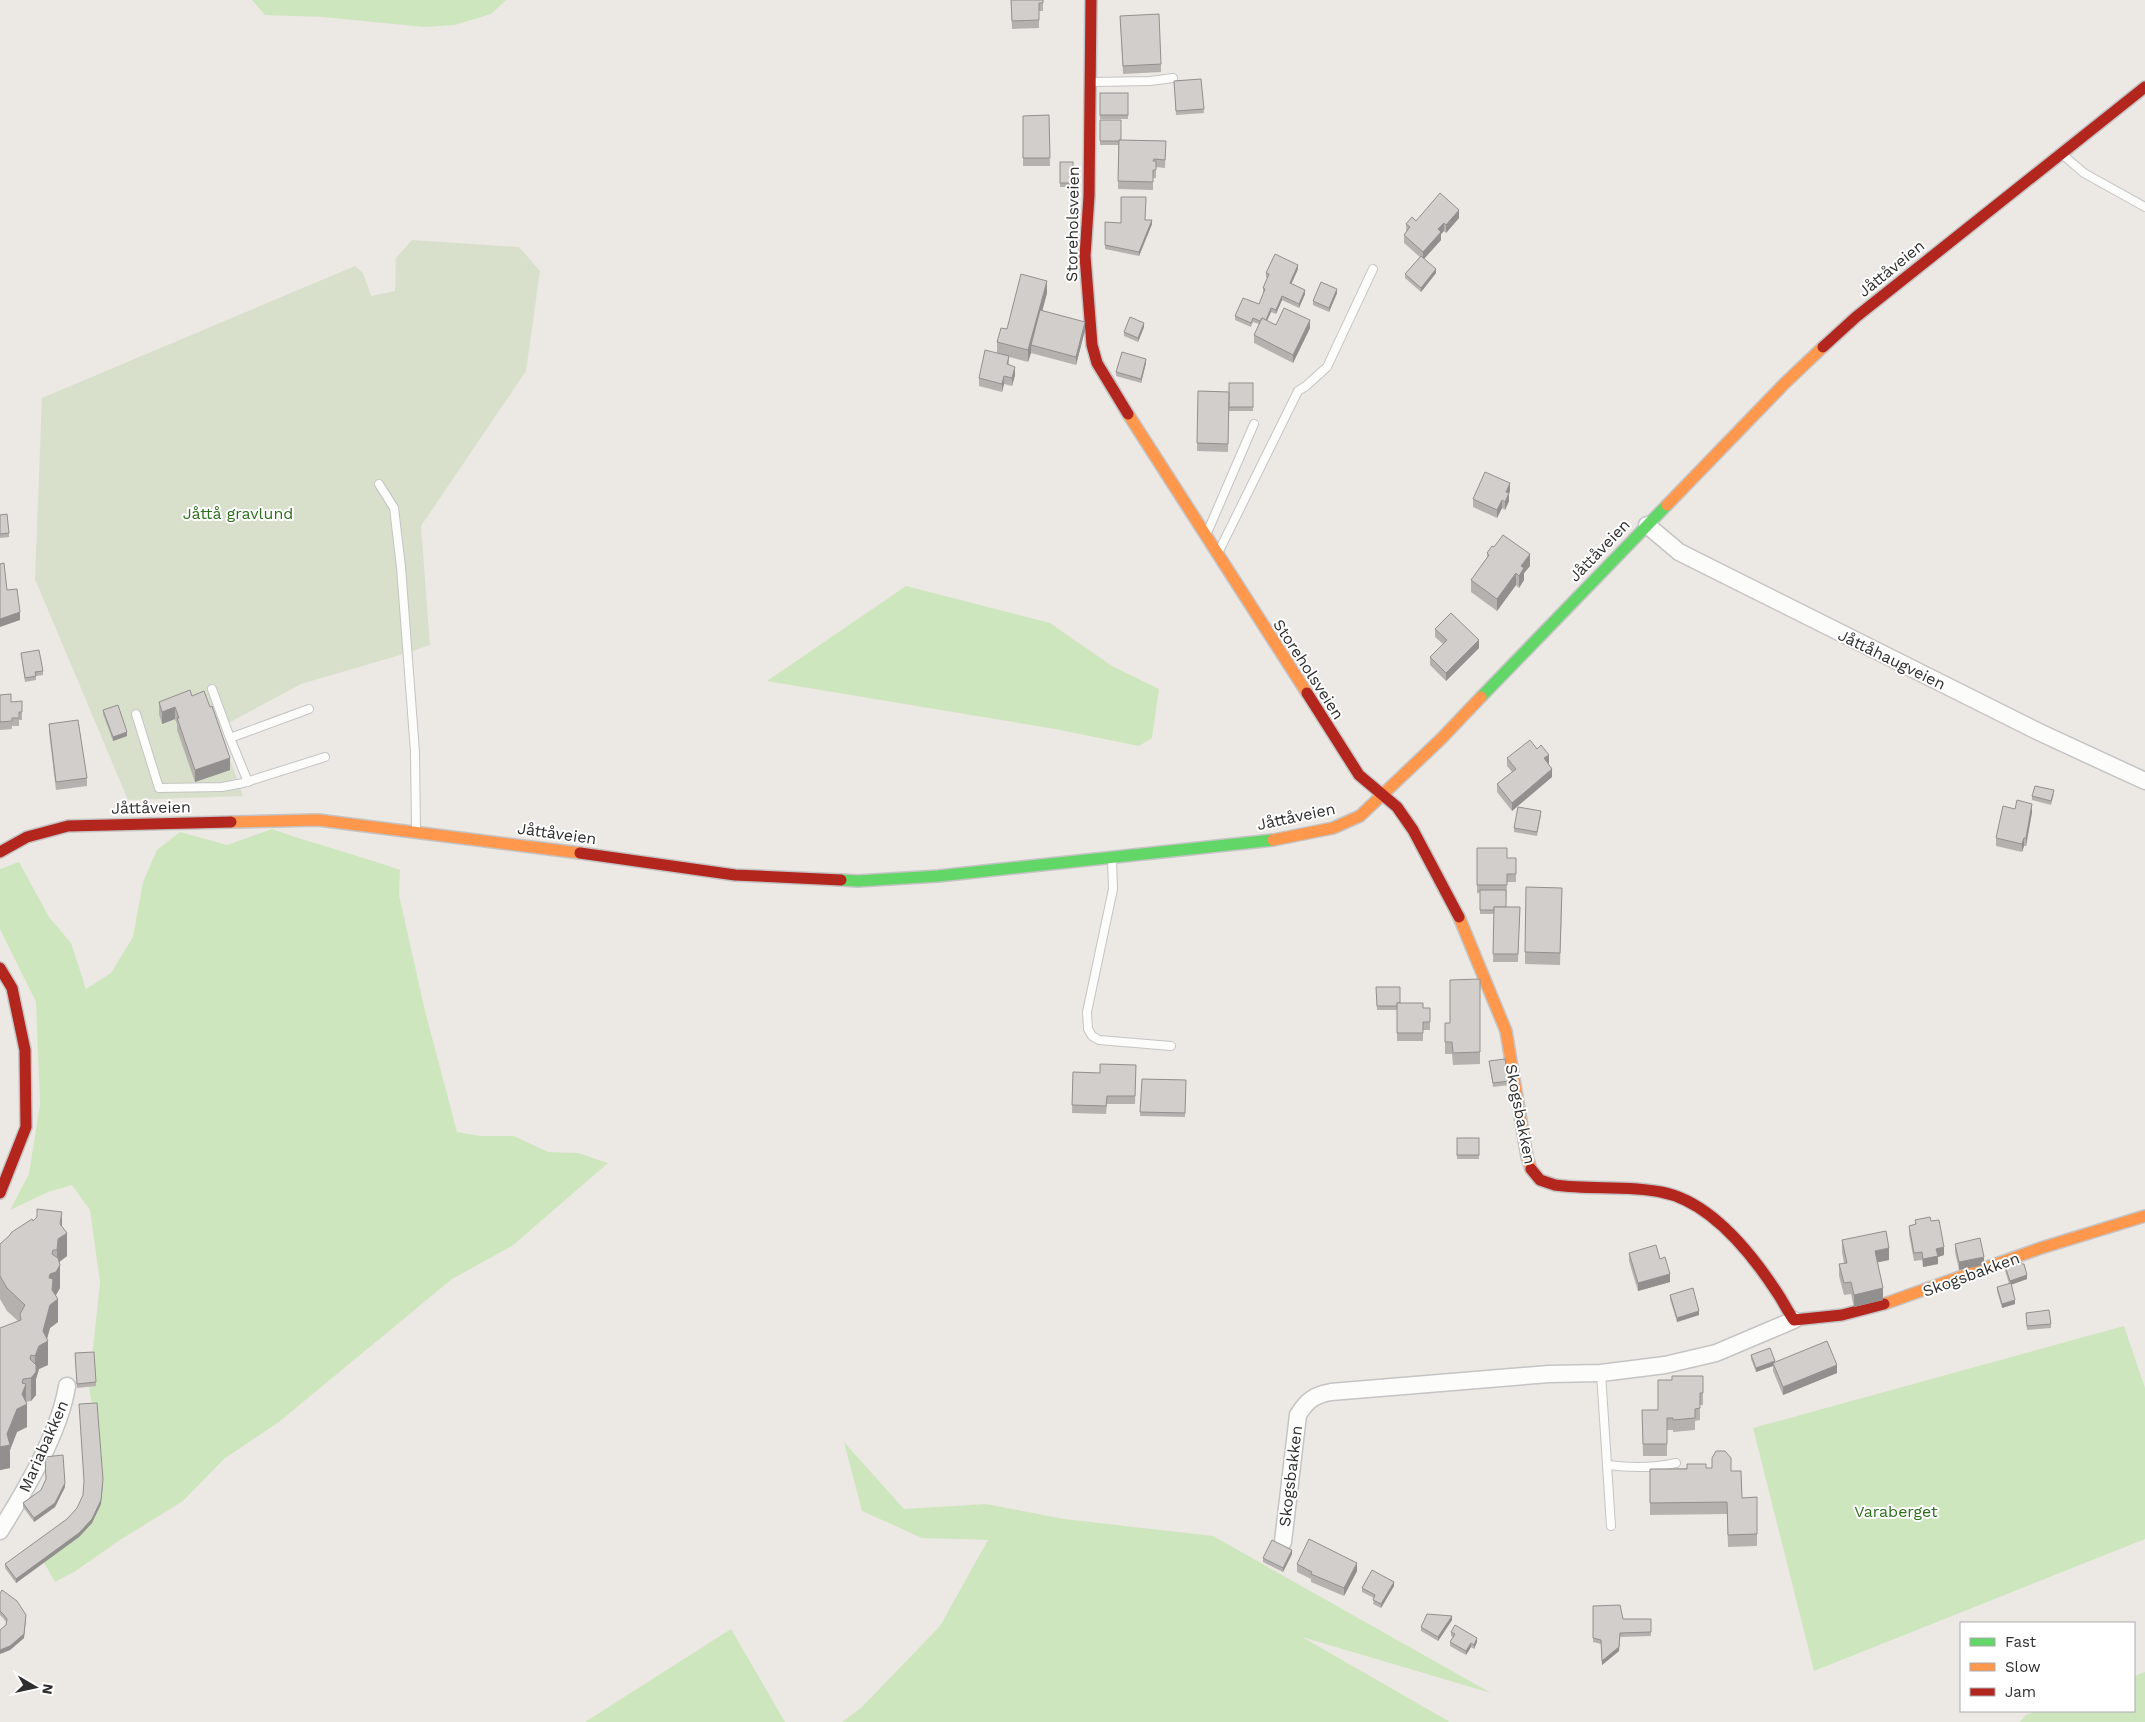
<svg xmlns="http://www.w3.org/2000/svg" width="2145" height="1722" font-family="'Work Sans',sans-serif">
<rect width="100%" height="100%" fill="#ece8e4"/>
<g fill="#cee6be">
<path d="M252,0H506L491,14L455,25L424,27L323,17L265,15Z"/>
<path d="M906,586L1050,623L1112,666L1159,689L1152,738L1139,746L1055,729L767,681Z"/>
<path d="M272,829C314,844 358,855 400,870L399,895L424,1007L457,1132L481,1136H514L548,1152L578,1153L608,1163L512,1246L452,1279L280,1421L224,1459L183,1501L123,1538L74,1572L55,1582L42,1559L55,1530L96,1516L103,1475L89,1387L100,1282L90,1210L72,1185L48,1192L10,1210L29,1174L40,1104L36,1002L0,929V869L19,862L49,917L71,943L86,989L111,973L133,937L143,882L157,850L180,832L227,845Z"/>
<path d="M2124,1326L2145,1388V1539L1814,1671L1753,1428Z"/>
<path d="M844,1442L904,1509L986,1504L1064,1519L1213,1536L1491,1693L1302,1637L1450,1722H842L862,1707L940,1626L988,1540L922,1538L862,1511Z"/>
<path d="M731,1629L785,1722H585Z"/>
<path d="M2145,1672V1722H2020L2026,1715L2037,1711H2134V1676Z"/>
</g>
<path fill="#d8e0cc" d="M412,240L519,247L540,271L526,371L421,526L430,645L407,653L301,684L219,728L243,796L128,800L35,579L42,398L355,266L363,273L371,296L395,291L396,258Z"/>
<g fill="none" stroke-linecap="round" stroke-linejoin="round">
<g stroke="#c5c4c5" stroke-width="10">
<g id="lane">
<path d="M1092,82L1150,81L1173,78"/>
<path d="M2063,155L2084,173L2145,207"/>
<path d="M379,484L394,508L401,567L415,752L416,830"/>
<path d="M1207,533L1254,424"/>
<path d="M1219,551L1298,391L1306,386L1327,367L1373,269"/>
<path d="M212,689L230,738L309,709"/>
<path d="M136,714L159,788L222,787L243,783L325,757"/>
<path d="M230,738L248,782"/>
<path d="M1112,859L1113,889L1087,1012L1088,1029L1092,1036L1099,1040L1171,1046"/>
<path d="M1601,1373L1611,1526"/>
<path d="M1608,1465C1630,1468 1654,1468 1676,1463"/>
</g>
</g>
<g stroke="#c5c4c5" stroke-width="19">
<g id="street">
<path d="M1647,525L1679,552L2039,732L2145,781"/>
<path d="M0,1531C25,1491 60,1432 67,1386"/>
<path d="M1283,1542L1298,1415C1307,1400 1315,1395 1331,1392L1549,1374L1601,1373L1665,1365L1716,1353L1794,1320"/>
</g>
</g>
<g stroke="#c5c4c5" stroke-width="14">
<g id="fast">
<path d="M1481,697L1667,505"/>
<path d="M841,880L858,881L938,876L1273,840"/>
</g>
</g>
<g stroke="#c5c4c5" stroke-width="14">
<g id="slow">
<path d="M1128,414L1307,693"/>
<path d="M1667,505L1785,383L1823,347"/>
<path d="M231,822L318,820L580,853"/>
<path d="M1273,840L1333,828L1360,816L1441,739L1481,697"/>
<path d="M1459,917L1506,1031L1527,1157L1531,1169"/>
<path d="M1884,1304L2041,1248L2145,1216"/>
</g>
</g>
<g stroke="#c5c4c5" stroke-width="14">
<g id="jam">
<path d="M1091,0L1089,196L1085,256L1092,345L1097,363L1128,414"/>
<path d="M1823,347L1856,317L2145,87"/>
<path d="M1307,693L1359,775L1397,807L1413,830L1459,917"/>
<path d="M0,852L27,837L68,826L231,822"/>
<path d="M580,853L735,875L841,880"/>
<path d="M0,968L12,988L25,1050L26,1127L0,1193"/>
<path d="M1531,1169L1540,1180L1555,1185C1590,1190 1626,1185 1661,1192C1710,1201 1752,1254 1778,1294C1784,1303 1788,1312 1794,1320L1842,1315L1884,1304"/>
</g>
</g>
<use href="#lane" stroke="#fcfcfb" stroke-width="8"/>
<use href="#street" stroke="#fcfcfb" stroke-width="16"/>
<use href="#fast" stroke="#63d668" stroke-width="11"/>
<use href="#slow" stroke="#ff974d" stroke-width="11"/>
<use href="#jam" stroke="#b3261e" stroke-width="11"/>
</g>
<g fill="#b4b1af">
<path d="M1011,0H1043V11H1039V28L1012,29Z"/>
<path d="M1120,16L1161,64V72L1123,74Z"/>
<path d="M1201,79L1204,113L1176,115L1174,81Z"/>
<rect x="1100" y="93" width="28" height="26"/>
<path d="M1049,115L1050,166H1023V116Z"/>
<path d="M1100,120L1121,140L1166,141L1165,168L1156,167V178H1153V190L1118,189V145H1100Z"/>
<rect x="1060" y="162" width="13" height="25"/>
<path d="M1459,218L1446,233L1444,231L1441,234V240L1424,259L1436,273L1421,292L1405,278V274L1420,257L1404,243V235L1406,232V224L1416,221Z"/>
<path d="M1145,220L1152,224L1139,256L1105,249V222L1121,223Z"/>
<path d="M1298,269L1291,284L1305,294L1299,308L1282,300L1276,314L1271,312L1267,321L1276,325L1310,328L1293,363L1254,343V335L1259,324L1253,322L1251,327L1235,320V316L1259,304L1264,293L1263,292V288L1267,278L1266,277V273Z"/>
<path d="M1047,293L1042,310L1085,330L1076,365L1031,353L1028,362L1009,357V365L1015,375L1012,386L1004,384L1002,392L979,386V378L997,353V342L1007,329Z"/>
<path d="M1337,293L1329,312L1313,305V301Z"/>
<path d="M1144,327L1138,342L1124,336V332Z"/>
<path d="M1146,363L1141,383L1116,376V372Z"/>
<rect x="1229" y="383" width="24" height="28"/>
<path d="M1198,391L1229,392L1228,452L1197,451Z"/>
<path d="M1510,491L1509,493V501L1505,510L1502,508L1497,518L1473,507V499Z"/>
<path d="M0,515L9,533V537L0,538Z"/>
<path d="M1487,553L1530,566L1524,573V580L1519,588L1516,585L1497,611L1471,592V580L1487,558Z"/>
<path d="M1435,629L1479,648L1446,681L1430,665V657L1443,644L1435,637Z"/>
<path d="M21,653L43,671V675L36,676V680L25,682Z"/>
<path d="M0,695L11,702L22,712V720H19V726H12V729L0,730Z"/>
<path d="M192,696L210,707L230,770L195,782L177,730V724L175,719L162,724L159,714V702Z"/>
<path d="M103,710L127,736L113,741L103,714Z"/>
<path d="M49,724L87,778V786L56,790L49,732Z"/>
<path d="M1507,758L1549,763H1548L1552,777L1512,811L1497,792V784L1512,772L1507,766Z"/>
<path d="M2054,794L2051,805L2032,800V796Z"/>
<path d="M2015,809L2032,812L2026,846H2024L2022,852L1996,846V838Z"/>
<path d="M1541,815L1537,836L1514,832V828Z"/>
<path d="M1477,848L1507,858H1516V882H1507L1506,907H1520L1518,962H1493L1494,914H1480V893H1477Z"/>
<path d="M1562,900L1560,965L1525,964V952Z"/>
<path d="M1480,979V1064L1453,1065L1452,1054H1445V1023H1450Z"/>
<path d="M1376,987L1400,1003L1430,1022V1030H1423V1041H1397V1010H1377Z"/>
<path d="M1489,1061L1509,1081V1085L1493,1087Z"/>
<path d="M1136,1065L1135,1104H1107L1106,1114L1072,1113L1073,1072L1100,1073Z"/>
<path d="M1142,1079L1186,1080L1185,1117L1140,1116Z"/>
<rect x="1457" y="1138" width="22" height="21"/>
<path d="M1915,1220L1931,1221L1944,1255L1938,1257V1264L1923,1267L1922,1260L1914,1261L1909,1234V1226L1915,1224Z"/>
<path d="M33,1221L62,1226L67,1256L59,1262L60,1288L56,1295L58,1322L50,1328L47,1339L48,1365L39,1369L36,1379V1395L31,1401L26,1402L27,1427L17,1432L10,1450V1468L0,1470L18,1321L7,1311L0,1299V1244Z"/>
<path d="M1842,1240L1889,1260L1878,1262L1883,1300L1854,1307L1851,1294L1844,1295L1839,1276V1264L1844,1263L1842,1252Z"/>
<path d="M1955,1244L1984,1265L1959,1270L1955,1252Z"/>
<path d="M1629,1253L1660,1259L1670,1282L1638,1291L1629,1261Z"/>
<path d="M2005,1266L2027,1279L2011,1285L2015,1304L2002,1308L1997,1291V1287L2009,1284L2005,1270Z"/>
<path d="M1670,1295L1699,1315L1677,1322L1670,1299Z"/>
<path d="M2026,1313L2051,1324V1328L2027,1330Z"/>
<path d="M94,1352L96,1386L77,1388L75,1353Z"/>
<path d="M1751,1355L1775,1362L1837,1373L1783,1395L1773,1371V1366L1756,1372L1751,1359Z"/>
<path d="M1703,1376V1405H1700V1420L1695,1421V1430L1673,1432V1430H1667V1456H1643L1642,1410H1658Z"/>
<path d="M1706,1468L1731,1471L1742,1498L1757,1497V1546L1728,1547L1727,1514L1650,1515V1469Z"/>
<path d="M65,1487L55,1507L34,1522L23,1507V1503Z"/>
<path d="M101,1504L92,1523L79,1537L16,1583L5,1568V1564Z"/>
<path d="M1292,1554L1283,1572L1263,1562V1558Z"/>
<path d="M1297,1564L1357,1571L1344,1596L1311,1582V1579L1297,1572Z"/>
<path d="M1394,1586L1381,1608L1373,1604L1374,1598L1362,1592V1588Z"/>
<path d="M0,1593L26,1619L24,1638L10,1650L0,1654V1630L6,1625V1622L3,1618L0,1615Z"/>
<path d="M1593,1606L1623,1619H1651V1636L1620,1637L1619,1651L1602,1665L1601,1644L1593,1642Z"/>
<path d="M1452,1620L1438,1641L1421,1631V1627Z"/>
<path d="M1451,1632L1477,1642L1474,1649L1471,1647L1466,1655L1450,1646V1642L1453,1637L1451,1636Z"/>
</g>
<g fill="#92908e">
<path d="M1459,210V218L1446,233V225Z"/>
<path d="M1152,220V224L1139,256V252Z"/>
<path d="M1444,223V231L1441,234V240L1423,260V252L1438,229Z"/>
<path d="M1298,265V269L1290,287V283Z"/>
<path d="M1436,269V273L1421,292V288Z"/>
<path d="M1047,281V293L1033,346L1031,345V353L1028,362V350Z"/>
<path d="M1337,289V293L1329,312V308Z"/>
<path d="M1305,290V294L1299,308V304Z"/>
<path d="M1282,296V300L1276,314V310Z"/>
<path d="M1271,308V312L1264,327V323Z"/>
<path d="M1310,320V328L1293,363V355Z"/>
<path d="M1085,322V330L1076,365V357Z"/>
<path d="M1144,323V327L1138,342V338Z"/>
<path d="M1146,359V363L1141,383V379Z"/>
<path d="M1015,367V375L1012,386V378Z"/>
<path d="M1004,376V384L1002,392V384Z"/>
<path d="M1510,483V491L1506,500V492Z"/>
<path d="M1509,493V501L1505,510V502Z"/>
<path d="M1502,500V508L1497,518V510Z"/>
<path d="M1530,554V566L1524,573V580L1519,588V576L1521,566Z"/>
<path d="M1516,573V585L1497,611V599Z"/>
<path d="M20,612V620L0,627V619Z"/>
<path d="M1479,640V648L1446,681V673Z"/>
<path d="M175,707V719L162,724V712Z"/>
<path d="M127,732V736L113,741V737Z"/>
<path d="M1549,755V763L1544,766V758Z"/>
<path d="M230,758V770L195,782V770Z"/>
<path d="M1552,769V777L1512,811V803Z"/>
<path d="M2032,804V812L2026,846V838Z"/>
<path d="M2024,838V846L2022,852V844Z"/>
<path d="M62,1212V1237L67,1233V1256L58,1263L60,1265V1288L56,1295L53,1296L58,1299V1322L50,1328L46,1342L48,1341V1365L39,1369L36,1379V1395L31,1401V1378L30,1359L31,1355V1378L35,1372V1356L43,1331L53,1250V1273L57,1270V1250Z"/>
<path d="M1944,1247V1255L1938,1257V1264L1923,1267V1259L1936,1249Z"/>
<path d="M1889,1248V1260L1875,1263V1251Z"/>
<path d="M1984,1257V1265L1959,1270V1262Z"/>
<path d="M1670,1274V1282L1638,1291V1283Z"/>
<path d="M2027,1275V1279L2010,1285V1281Z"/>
<path d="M1883,1288V1300L1854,1307V1295Z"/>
<path d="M2015,1300V1304L2002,1308V1304Z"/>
<path d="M1699,1311V1315L1677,1322V1318Z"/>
<path d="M1775,1361V1365L1773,1363V1366L1756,1372V1368Z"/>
<path d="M1837,1365V1373L1783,1395V1387Z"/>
<path d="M23,1379V1391L26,1384V1405L27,1404V1427L17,1432L10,1450V1468L0,1470V1447L7,1434Z"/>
<path d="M65,1483V1487L55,1507L34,1522V1518Z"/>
<path d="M103,1483L101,1504L92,1523L79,1537L16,1583V1579Z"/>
<path d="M1292,1550V1554L1283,1572V1568Z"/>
<path d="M1357,1563V1571L1344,1596V1588Z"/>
<path d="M1394,1582V1586L1381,1608V1604Z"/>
<path d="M26,1615L24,1638L10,1650L0,1654V1650Z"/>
<path d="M1452,1616V1620L1438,1641V1637Z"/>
<path d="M1620,1633L1619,1651L1602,1665V1661Z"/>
<path d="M1477,1638V1642L1474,1649V1645Z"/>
<path d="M1471,1643V1647L1466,1655V1651Z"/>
</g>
<g fill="#d1cecb" stroke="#92908e">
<path d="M1011,0H1043V3H1039V20L1012,21Z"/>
<path d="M1159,14L1161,64L1123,66L1120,16Z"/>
<path d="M1201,79L1204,109L1176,111L1174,81Z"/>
<rect x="1100" y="93" width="28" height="22"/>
<path d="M1049,115L1050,158H1023V116Z"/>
<path d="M1100,120H1121V140H1119L1118,141H1100Z"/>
<path d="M1119,140L1166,141L1165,160L1154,159L1153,161H1156V170H1153V182L1118,181Z"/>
<rect x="1060" y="162" width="13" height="21"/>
<path d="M1440,193L1459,210L1446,225L1444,223L1438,229L1441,232L1423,252L1404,235L1410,227L1406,224L1412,217L1416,221Z"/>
<path d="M1121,197H1146L1145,220H1152L1139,252L1105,245V222L1121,223Z"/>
<path d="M1275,254L1298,265L1290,283L1305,290L1299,304L1282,296L1276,310L1271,308L1266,320L1262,318L1260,321L1253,318L1251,323L1235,316L1243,298L1259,304L1265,289L1263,288L1269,274L1266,273Z"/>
<path d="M1421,256L1436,269L1421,288L1405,274Z"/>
<path d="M1021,274L1047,281L1028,350L997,342L1001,328L1007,329Z"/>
<path d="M1321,282L1337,289L1329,308L1313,301Z"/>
<path d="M1284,308L1310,320L1293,355L1254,335L1262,318L1276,325Z"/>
<path d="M1040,310L1085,322L1076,357L1031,345Z"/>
<path d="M1130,317L1144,323L1138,338L1124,332Z"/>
<path d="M985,350L1009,356L1007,364L1015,367L1012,378L1004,376L1002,384L979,378Z"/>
<path d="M1122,352L1146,359L1141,379L1116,372Z"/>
<rect x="1229" y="383" width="24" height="24"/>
<path d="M1198,391L1229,392L1228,444L1197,443Z"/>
<path d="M1485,472L1510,483L1506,492L1509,493L1505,502L1502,500L1497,510L1473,499Z"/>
<path d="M7,514L9,533L0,534V515Z"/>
<path d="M1503,535L1530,554L1521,566L1524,568L1519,576L1516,573L1497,599L1471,580L1489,555L1487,553L1492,546L1494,547Z"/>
<path d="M4,563L7,590L17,589L20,612L0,619V564Z"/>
<path d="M1451,613L1479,640L1446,673L1430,657L1447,640L1435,629Z"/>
<path d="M39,650L43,671L35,672L36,676L25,678L21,653Z"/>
<path d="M190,690L192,696L204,691L210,707L212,706L230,758L195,770L177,718H179L175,707L162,712L159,702Z"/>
<path d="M11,694V702L22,701V712H19V718H12V721L0,722V695Z"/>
<path d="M118,705L127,732L113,737L103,710Z"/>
<path d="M78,720L87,778L56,782L49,724Z"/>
<path d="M1530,740L1537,749L1541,745L1549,755L1544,758L1552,769L1512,803L1497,784L1516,769L1507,758Z"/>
<path d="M2035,786L2054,790L2051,801L2032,796Z"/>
<path d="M2017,800L2032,804L2026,838H2024L2022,844L1996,838L2003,806L2015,809Z"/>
<path d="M1518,807L1541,811L1537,832L1514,828Z"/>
<path d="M1477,848H1507V858H1516V874H1507V885H1477Z"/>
<path d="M1526,887L1562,888L1560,953L1525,952Z"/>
<path d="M1480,890H1506V907H1494V910H1480Z"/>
<path d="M1494,907H1520L1518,954H1493Z"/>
<path d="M1480,979V1052L1453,1053L1452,1042H1445V1023H1450V980Z"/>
<path d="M1376,987H1400V1003H1397V1006H1377Z"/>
<path d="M1397,1003H1423V1008H1430V1022H1423V1033H1397Z"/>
<path d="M1505,1059L1509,1081L1493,1083L1489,1061Z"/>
<path d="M1100,1064L1136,1065L1135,1096H1107L1106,1106L1072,1105L1073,1072L1100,1073Z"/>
<path d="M1142,1079L1186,1080L1185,1113L1140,1112Z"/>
<rect x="1457" y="1138" width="22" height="17"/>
<path d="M37,1209L62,1212L60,1224L67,1233L58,1239L57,1250H53L52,1254L58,1258L60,1265L56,1272L50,1274L49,1278L53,1279L52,1290L58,1299L50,1305L43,1331L48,1341L39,1346L35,1356L31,1355L30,1359L36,1365V1372L31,1378L23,1379L22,1383L26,1384L22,1394L27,1404L17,1409L7,1434L10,1445L0,1447V1328L21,1320L20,1314L25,1305L7,1288L0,1276V1244L9,1236L12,1232L32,1219L33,1221L37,1217Z"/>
<path d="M1930,1217L1931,1221L1939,1220L1944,1247L1936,1249L1938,1256L1923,1259L1922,1252L1914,1253L1909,1226L1916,1224L1915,1220Z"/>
<path d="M1886,1231L1889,1248L1875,1251L1883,1288L1854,1295L1851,1282L1844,1283L1839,1264L1847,1263L1842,1240Z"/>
<path d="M1980,1238L1984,1257L1959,1262L1955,1244Z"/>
<path d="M1656,1245L1660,1259L1665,1257L1670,1274L1638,1283L1629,1253Z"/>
<path d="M2021,1262L2022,1264H2024L2027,1275L2010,1281L2005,1266Z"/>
<path d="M2011,1283L2015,1300L2002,1304L1997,1287Z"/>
<path d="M1693,1288L1699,1311L1677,1318L1670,1295Z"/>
<path d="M2049,1310L2051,1324L2027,1326L2026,1313Z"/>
<path d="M1827,1341L1837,1365L1783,1387L1773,1363Z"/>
<path d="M1770,1348L1775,1361L1756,1368L1751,1355Z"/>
<path d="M94,1352L96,1382L77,1384L75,1353Z"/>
<path d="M1672,1376H1703V1393H1700V1408L1695,1409V1418L1673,1420V1418H1667V1444H1643L1642,1410H1658V1380H1672Z"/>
<path d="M97,1403L103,1479L101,1500L92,1519L79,1533L16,1579L5,1564L67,1519L77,1508L83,1495L84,1481L79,1404Z"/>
<path d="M1716,1451H1725L1731,1458V1471H1741L1742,1498L1757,1497V1534L1728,1535L1727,1502L1650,1503V1469H1687V1464H1706V1468H1712V1458Z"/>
<path d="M63,1455L65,1483L55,1503L34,1518L23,1503L41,1490L46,1479L45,1457Z"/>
<path d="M1309,1539L1357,1563L1344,1588L1311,1574L1312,1572L1297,1564Z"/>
<path d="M1272,1540L1292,1550L1283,1568L1263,1558Z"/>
<path d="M1372,1570L1394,1582L1381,1604L1373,1600L1375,1595L1362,1588Z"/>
<path d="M2,1590L17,1601L26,1615L24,1634L10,1646L0,1650V1630L6,1625L7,1619L3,1614L0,1611V1593Z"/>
<path d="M1620,1605L1623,1619H1651V1632L1620,1633L1619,1647L1602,1661L1601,1640L1593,1638V1606Z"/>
<path d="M1427,1614L1452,1616L1438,1637L1421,1627Z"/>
<path d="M1455,1625L1477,1638L1474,1645L1471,1643L1466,1651L1450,1642L1455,1634L1451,1632Z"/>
</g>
<g text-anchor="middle" stroke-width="4" stroke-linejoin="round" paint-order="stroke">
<g font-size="16" fill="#2e2e2e" stroke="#fff">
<text transform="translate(1072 224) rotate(-89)" y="6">Storeholsveien</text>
<text transform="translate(1891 268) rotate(-39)" y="6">Jåttåveien</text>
<text transform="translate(1599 550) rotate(-46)" y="6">Jåttåveien</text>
<text transform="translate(1892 659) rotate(26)" y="6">Jåttåhaugveien</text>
<text transform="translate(1309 669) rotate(57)" y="6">Storeholsveien</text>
<text transform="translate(151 807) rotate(-1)" y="6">Jåttåveien</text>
<text transform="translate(1296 816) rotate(-12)" y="6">Jåttåveien</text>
<text transform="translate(557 833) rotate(8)" y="6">Jåttåveien</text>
<text transform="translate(1521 1114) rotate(79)" y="6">Skogsbakken</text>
<text transform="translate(1971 1274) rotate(-20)" y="6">Skogsbakken</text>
<text transform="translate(43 1446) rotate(-66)" y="6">Mariabakken</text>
<text transform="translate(1290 1476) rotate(-83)" y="6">Skogsbakken</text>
</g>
<g font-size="16" fill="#2c6e1b" stroke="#fff">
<text x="238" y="519">Jåttå gravlund</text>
<text x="1896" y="1517">Varaberget</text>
</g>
</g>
<rect x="1960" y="1622" width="175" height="90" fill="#ffffff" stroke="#ababab"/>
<rect x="1970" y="1638" width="25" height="8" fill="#63d668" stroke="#ababab"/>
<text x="2005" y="1647" font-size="15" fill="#2e2e2e">Fast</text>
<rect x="1970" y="1663" width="25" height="8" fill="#ff974d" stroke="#ababab"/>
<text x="2005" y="1672" font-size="15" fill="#2e2e2e">Slow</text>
<rect x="1970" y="1688" width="25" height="8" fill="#b3261e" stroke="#ababab"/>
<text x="2005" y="1697" font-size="15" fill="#2e2e2e">Jam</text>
<g transform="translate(35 1687) rotate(99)" stroke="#ffffff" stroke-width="4" paint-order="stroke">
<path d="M0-4L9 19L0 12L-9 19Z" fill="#2e2e2e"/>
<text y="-8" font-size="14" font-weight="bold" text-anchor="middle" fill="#2e2e2e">N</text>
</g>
</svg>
